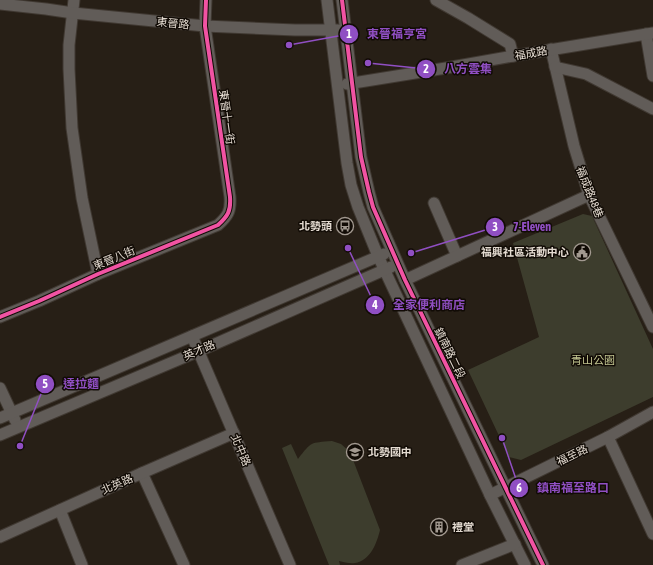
<svg xmlns="http://www.w3.org/2000/svg" width="653" height="565" font-family="'Asap Condensed','Noto Sans TC',sans-serif">
<rect width="100%" height="100%" fill="#271f16"/>
<g fill="#3d3d2d">
<path d="M583,214L592,216L653,349V397L521,460L509,457L468,370L539,337L513,243Z"/>
<path d="M332,441L341,444L350,452L380,530C377,543 370,561 355,563C350,564 344,562 339,561L340,565H329L282,448L291,444L298,459C312,441 310,443 332,441Z"/>
</g>
<g fill="none" stroke-linecap="round" stroke-linejoin="round">
<g stroke="#403932" stroke-width="13">
<g id="minor">
<path d="M74,0L69,45V69L72,128L82,198L98,274"/>
<path d="M327,0L347,163L351,185L358,207L378,256L490,495L525,565"/>
<path d="M342,0L361,157L369,192L373,207L405,280L543,565"/>
<path d="M436,0L468,18L510,44L513,56"/>
<path d="M0,4L46,9L73,13L205,26L295,30H338"/>
<path d="M646,34L653,76"/>
<path d="M551,49L574,146L589,195L653,327"/>
<path d="M555,67L586,74L653,109"/>
<path d="M347,84L446,68L513,56L653,33"/>
<path d="M434,203L457,256"/>
<path d="M405,280L589,195"/>
<path d="M0,317L39,301L98,274L218,225C228,216 231,211 230,197L205,26L206,0"/>
<path d="M192,336L290,565"/>
<path d="M0,388L15,420"/>
<path d="M0,418L384,254"/>
<path d="M0,435L199,351L391,267"/>
<path d="M608,437L653,534"/>
<path d="M142,473L184,565"/>
<path d="M490,495L608,437L653,412"/>
<path d="M60,510L82,565"/>
<path d="M0,537L142,473L234,433"/>
<path d="M462,565L515,544"/>
</g>
</g>
<use href="#minor" stroke="#615c58" stroke-width="11"/>
<g stroke="#110b05" stroke-width="6">
<g id="cycleway">
<path d="M342,0L361,157L369,192L373,207L405,280L543,565"/>
<path d="M0,317L39,301L98,274L218,225C228,216 231,211 230,197L205,26L206,0"/>
</g>
</g>
<use href="#cycleway" stroke="#f153a3" stroke-width="4"/>
</g>
<defs>
<g id="bus-ring" transform="scale(0.9)"><circle r="9.5" fill="#110b05" stroke="#a29990" stroke-width="1.5"/><path d="M-5-6H5V4H4V6H2V4H-2V6H-4V4H-5ZM-3.5-4V0h7V-4ZM-3.5 1.2v1.5H-2V1.2ZM2 1.2v1.5H3.5V1.2Z" fill="#a29990"/></g>
<g id="civic-ring" transform="scale(0.9)"><circle r="9.5" fill="#110b05" stroke="#a29990" stroke-width="1.5"/><path d="M-.6-6.5H3V-4.5H.6V-3L4-1V1h2V6H-6V1h2V-1L-.6-3ZM-1.2 2.5V6h2.4V2.5Z" fill="#a29990"/></g>
<g id="school-ring" transform="scale(0.9)"><circle r="9.5" fill="#110b05" stroke="#a29990" stroke-width="1.5"/><path d="M0-5L7-2L0 1L-7-2ZM-4 1L0 2.5L4 1V4Q0 6-4 4Z" fill="#a29990"/></g>
<g id="building-ring" transform="scale(0.9)"><circle r="9.5" fill="#110b05" stroke="#a29990" stroke-width="1.5"/><path d="M-4-6H4V6H1V3H-1V6H-4ZM-2.5-4.3h1.7v1.8h-1.7ZM.8-4.3h1.7v1.8H.8ZM-2.5-1h1.7V.8h-1.7ZM.8-1h1.7V.8H.8Z" fill="#a29990"/></g>
</defs>
<g fill-rule="evenodd">
<use href="#bus-ring" x="345" y="226"/>
<use href="#civic-ring" x="582" y="252"/>
<use href="#school-ring" x="355" y="452"/>
<use href="#building-ring" x="439" y="527"/>
</g>
<g text-anchor="middle" stroke-width="3" stroke-linejoin="round" paint-order="stroke">
<g font-size="11" fill="#e4dbd1" stroke="#110b05">
<text transform="translate(173 23) rotate(6)" y="4">東晉路</text>
<text transform="translate(531 53) rotate(-10)" y="4">福成路</text>
<text transform="translate(227 117) rotate(82)" y="4">東晉十一街</text>
<text transform="translate(590 192) rotate(68)" y="4">福成路48巷</text>
<text transform="translate(114 258) rotate(-22)" y="4">東晉八街</text>
<text transform="translate(199 350) rotate(-23)" y="4">英才路</text>
<text transform="translate(450 353) rotate(64)" y="4">鎮南路二段</text>
<text transform="translate(241 450) rotate(67)" y="4">北中路</text>
<text transform="translate(572 455) rotate(-26)" y="4">福至路</text>
<text transform="translate(117 484) rotate(-24)" y="4">北英路</text>
</g>
<g font-size="11" font-weight="bold" fill="#e4dbd1" stroke="#110b05" text-anchor="end">
<text x="332" y="230">北勢頭</text>
<text x="569" y="256">福興社區活動中心</text>
<text x="368" y="456" text-anchor="start">北勢國中</text>
<text x="452" y="531" text-anchor="start">禮堂</text>
</g>
<g font-size="11" fill="#c4c792" stroke="#110b05">
<text x="593" y="364">青山公園</text>
</g>
</g>
<path fill="none" stroke="#904fc3" stroke-width="1.5" d="M289 45L349 34M368 63L426 69M411 253L495 227M348 248L375 305M20 446L45 384M502 438L519 488"/>
<g fill="#904fc3" stroke="#110b05" stroke-width="1.5">
<circle cx="289" cy="45" r="4"/>
<circle cx="368" cy="63" r="4"/>
<circle cx="411" cy="253" r="4"/>
<circle cx="348" cy="248" r="4"/>
<circle cx="20" cy="446" r="4"/>
<circle cx="502" cy="438" r="4"/>
<circle cx="349" cy="34" r="10"/>
<circle cx="426" cy="69" r="10"/>
<circle cx="495" cy="227" r="10"/>
<circle cx="375" cy="305" r="10"/>
<circle cx="45" cy="384" r="10"/>
<circle cx="519" cy="488" r="10"/>
</g>
<g font-size="12" text-anchor="middle" font-weight="bold" fill="#fff">
<text x="349" y="38">1</text>
<text x="426" y="73">2</text>
<text x="495" y="231">3</text>
<text x="375" y="309">4</text>
<text x="45" y="388">5</text>
<text x="519" y="492">6</text>
</g>
<g font-size="12" text-anchor="middle" font-weight="bold" fill="#904fc3" stroke="#110b05" stroke-width="3" stroke-linejoin="round" paint-order="stroke">
<text x="397" y="38">東晉福亨宮</text>
<text x="468" y="73">八方雲集</text>
<text x="532" y="231">7-Eleven</text>
<text x="429" y="309">全家便利商店</text>
<text x="81" y="388">達拉麵</text>
<text x="573" y="492">鎮南福至路口</text>
</g>
</svg>
